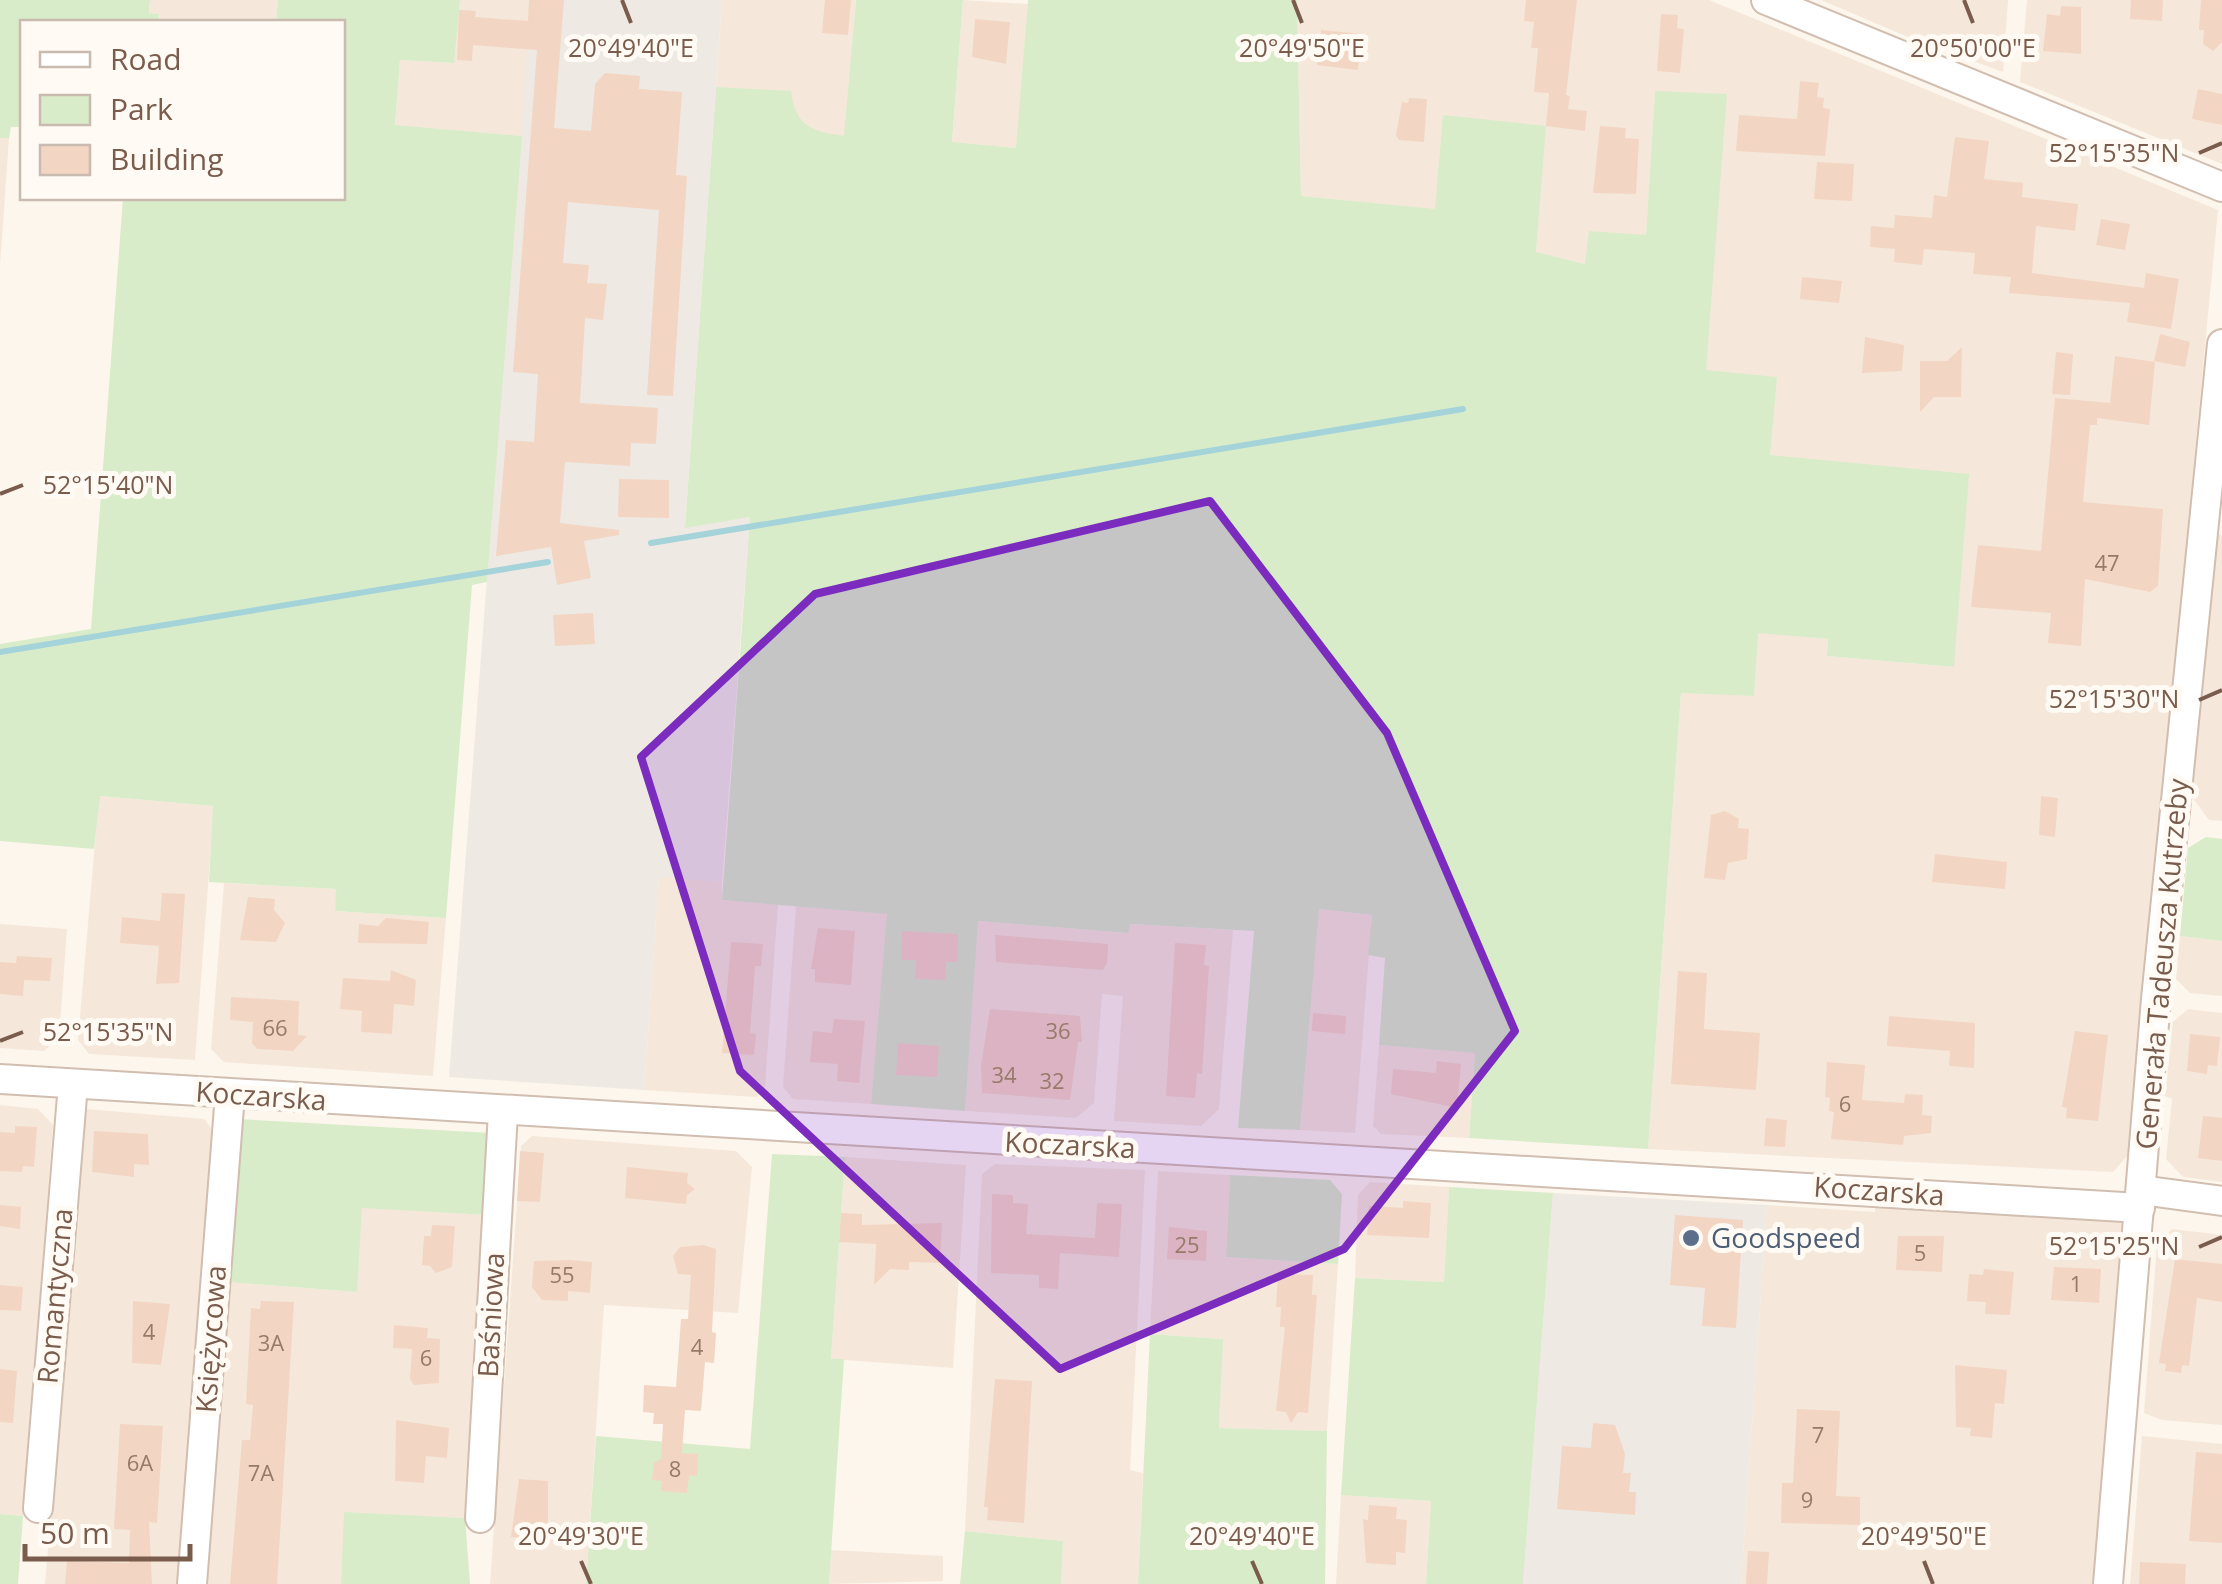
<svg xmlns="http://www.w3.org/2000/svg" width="2222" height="1584" font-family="'Open Sans',sans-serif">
<rect width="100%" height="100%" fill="#fdf6ec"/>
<g fill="#f5e8da">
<path d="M150,0H278L276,22H158L159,14L149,13Z"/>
<path d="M460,0H531L522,136L395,126L400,60L453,63Z"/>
<path d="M722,0H856L845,137L810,131L794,114L716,87Z"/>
<path d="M963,0L1028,4L1017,148L952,143Z"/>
<path d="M1297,0H1709L2218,210L2128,1155L2113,1172L1648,1149L1681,693L1757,632L1828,639L1827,656L1954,667L1770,455L1706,371L1655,92L1646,236L1590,232L1586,264L1536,253L1545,126L1436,210L1301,196Z"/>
<path d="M1821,0H2008L2003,72L1908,37Z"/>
<path d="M2027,0H2222V164L2020,82Z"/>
<path d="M0,138H9L0,266Z"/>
<path d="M2217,534L2222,535V821L2209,820L2192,797Z"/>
<path d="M99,796L214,806L195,1060L89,1054L78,1040Z"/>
<path d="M659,876L722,882V900L778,904L765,1086L757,1097L644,1090Z"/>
<path d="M224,883L337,889L335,911L446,918L433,1076L224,1062L211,1049Z"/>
<path d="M796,906L888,913L871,1104L793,1099L783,1087Z"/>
<path d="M1318,909L1372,915L1355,1133L1300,1130Z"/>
<path d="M977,921L1127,933L1129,924L1233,930L1219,1109L1201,1126L1114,1121L1123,996L1102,994L1094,1103L1076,1118L965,1111Z"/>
<path d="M0,924L67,929L59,1039L44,1051L0,1048Z"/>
<path d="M2180,936L2222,941V996L2190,993L2176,979Z"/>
<path d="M2188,1009L2222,1013V1182L2183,1177L2166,1159L2172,1099L2165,1096L2173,1022Z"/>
<path d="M1379,1045L1475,1052L1469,1138L1381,1134L1373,1126Z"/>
<path d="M0,1105L38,1109L53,1125L23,1516L0,1514Z"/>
<path d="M86,1109L204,1119L212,1129L180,1584H45Z"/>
<path d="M532,1136L736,1151L752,1167L738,1313L604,1305L586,1584H490L521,1146Z"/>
<path d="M845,1157L966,1165L953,1368L831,1359Z"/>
<path d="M995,1164L1145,1170L1130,1470L1143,1473L1138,1584H1061L1063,1541L965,1531L982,1174Z"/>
<path d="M1158,1171L1230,1175L1226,1257L1338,1264L1327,1431L1219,1428L1222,1339L1150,1334Z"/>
<path d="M1370,1182L1449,1187L1444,1282L1355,1278L1358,1195Z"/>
<path d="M1876,1200L2122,1214L2094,1584H1741L1767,1205L1875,1212Z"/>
<path d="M362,1207L488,1215L465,1518L345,1513L341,1584H202L227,1282L356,1292Z"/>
<path d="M2172,1229L2222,1235V1425L2162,1420L2144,1413L2157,1244Z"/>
<path d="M2142,1436L2222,1444V1584H2130Z"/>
<path d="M1341,1495L1431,1501L1426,1584H1336Z"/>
<path d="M831,1550L943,1556V1581L829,1584Z"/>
</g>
<g fill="#efe9e4">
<path d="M531,0H722L685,527L750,517L722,882L659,877L644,1090L449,1077Z"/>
<path d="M1553,1193L1767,1205L1741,1584H1523Z"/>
</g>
<g fill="#d8ecc9">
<path d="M0,0H150L149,13L159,14L158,22H22V127H11L9,138H0Z"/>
<path d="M278,0H460L454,63L400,60L395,125L522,136L487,582L472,585L446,918L335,911L336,889L209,882L213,806L100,796L94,849L0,841V644L91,629L123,198H342V22H276Z"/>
<path d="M856,0H963L952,142L1016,148L1028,0H1297L1301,196L1435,209L1443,115L1546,126L1536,252L1585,264L1589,231L1646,235L1655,91L1727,94L1706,370L1777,377L1770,455L1969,474L1954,667L1827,656L1828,639L1758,633L1754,696L1681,693L1648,1149L1469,1138L1475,1053L1379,1045L1385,958L1368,955L1372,915L1319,909L1300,1130L1238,1128L1254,931L1130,924L1128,933L978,921L965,1111L871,1104L887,914L722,900L750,517L685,528L716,87L791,91C796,127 811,131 844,136Z"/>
<path d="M2206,837L2222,839V941L2180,936L2188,848Z"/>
<path d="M238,1119L491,1133L488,1215L362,1208L357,1292L227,1282Z"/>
<path d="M772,1154L845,1157L831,1359H844L829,1584H586L596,1436L750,1449Z"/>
<path d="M1230,1175L1330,1180L1342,1194L1338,1264L1226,1257Z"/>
<path d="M1449,1187L1553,1193L1523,1584H1426L1431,1501L1341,1495L1355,1278L1444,1282Z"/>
<path d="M1150,1334L1223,1339L1219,1428L1327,1431L1325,1584H1138Z"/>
<path d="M344,1512L465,1518L470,1584H341Z"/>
<path d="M0,1514L23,1516L18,1584H0Z"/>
<path d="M965,1531L1063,1541L1061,1584H960Z"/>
</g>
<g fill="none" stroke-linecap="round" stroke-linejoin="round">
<g stroke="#a5d3da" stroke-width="6">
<path d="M651,543L1463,409"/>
<path d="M0,652L548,562"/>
</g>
</g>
<g fill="#f3d5c3">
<path d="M529,0H564L554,128L591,131L595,84L605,73L640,76L639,89L682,92L676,175L687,176L673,396L647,395L659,210L568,202L563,263L589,265L587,283L607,284L603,320L585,318L580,403L658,408L656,444L631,443L630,466L565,462L560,523L619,530V535L584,541L591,578L557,585L551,547L496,556L506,440L534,442L538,374L513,372L537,50L473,45L472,61L457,60L459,10L476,11L475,17L528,21Z"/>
<path d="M825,0H851L848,35L822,33Z"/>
<path d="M1526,0H1577L1566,95L1570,96L1568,109L1587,111L1585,131L1546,126L1549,93L1534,92L1538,48H1531L1534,22L1524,21Z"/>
<path d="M2131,0H2163L2162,21L2130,19Z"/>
<path d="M2201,0H2222V42L2213,51L2203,44L2204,30H2199Z"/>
<path d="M2061,6L2081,7V54L2043,51L2047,14L2060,16Z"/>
<path d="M1661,14L1678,15L1677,28L1684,29L1680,73L1657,71Z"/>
<path d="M975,19L1010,22L1006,64L972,57Z"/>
<path d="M1321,30L1362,34L1358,70L1317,65Z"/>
<path d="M1800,81L1819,83L1817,97L1824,98L1823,108L1830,109L1825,156L1736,151L1739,115L1797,119Z"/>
<path d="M2198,89L2222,94V125L2192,119Z"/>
<path d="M1409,98L1427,99L1424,142L1399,140L1396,135L1402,102L1408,103Z"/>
<path d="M1600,126L1626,128L1625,138L1639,139L1636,194L1593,193Z"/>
<path d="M1955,137L1989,141L1984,179L2023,183L2022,197L2078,204L2075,231L2036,226L2032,273L2144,288L2146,273L2179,279L2171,329L2127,322L2130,303L2009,293L2011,277L1973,274L1975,253L1924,249L1922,265L1894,262L1895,249L1870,247L1871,226L1894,228L1895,215L1932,218L1934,195L1947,197Z"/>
<path d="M1817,162L1854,164L1852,201L1814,199Z"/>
<path d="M2101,219L2130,224L2125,250L2096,245Z"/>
<path d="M1802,277L1842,281L1839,303L1800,299Z"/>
<path d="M2160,334L2190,342L2185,367L2154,361Z"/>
<path d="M1865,337L1904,345L1902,371L1862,373Z"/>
<path d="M1962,347L1961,397H1934L1920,412V361H1947Z"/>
<path d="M2056,352L2073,354L2070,395L2052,394Z"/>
<path d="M2115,356L2155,362L2149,425L2097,418V425H2090L2083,502L2163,509L2158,586L2150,592L2085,579L2081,646L2048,643L2051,613L1971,607L1978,545L2041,551L2055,398L2110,403Z"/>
<path d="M619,479L669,480V518L618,517Z"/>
<path d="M593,613L595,644L555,646L553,615Z"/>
<path d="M2041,796L2058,798L2055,837L2039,835Z"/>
<path d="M1725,811L1739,819L1738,828L1749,829L1747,859L1728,863L1725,880L1704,878L1711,815Z"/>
<path d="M1935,854L2007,862L2005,889L1932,882Z"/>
<path d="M162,893L185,894L182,941L179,983L156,984L159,946L120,943L122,917L160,921Z"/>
<path d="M248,897L275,899L274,910L285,923L276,942L240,940Z"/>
<path d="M386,918L429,922L427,944L358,943L359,924L378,926Z"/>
<path d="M818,928L855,931L851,985L815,982V969H811Z"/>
<path d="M902,931L958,934L957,962H946L945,980L915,979L916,960H901Z"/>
<path d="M995,935L1108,944L1107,963L1103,970L996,962Z"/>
<path d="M731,942L763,944L761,966H755L750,1033L756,1034L754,1055L722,1053Z"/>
<path d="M1175,943L1206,945L1204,965L1209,966L1202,1074L1197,1073L1195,1098L1166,1096Z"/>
<path d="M17,956L52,958L50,981L24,980L23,996L0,994V962L16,963Z"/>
<path d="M391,970L416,980L414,1006L394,1004L392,1034L361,1032L362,1011L340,1009L343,978L390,981Z"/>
<path d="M1678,971L1707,973L1704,1029L1760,1033L1756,1090L1671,1084Z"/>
<path d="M231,997L299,1001L298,1035L307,1036L293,1051L257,1049L252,1043L253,1022L230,1020Z"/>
<path d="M990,1009L1080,1016L1082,1042H1078L1070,1100L982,1093L981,1065Z"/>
<path d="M1313,1013L1346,1016L1345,1034L1312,1031Z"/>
<path d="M1889,1016L1975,1023L1974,1068L1949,1066L1950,1051L1887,1046Z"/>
<path d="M834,1019L865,1021L859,1083L837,1081L838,1064L810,1062L813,1031L832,1033Z"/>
<path d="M2075,1031L2108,1035L2098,1121L2066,1118L2067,1108L2062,1107Z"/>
<path d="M2190,1034L2220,1037L2217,1066L2208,1065L2207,1074L2187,1071Z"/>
<path d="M898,1043L939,1046L937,1077L896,1075Z"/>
<path d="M1437,1061L1461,1064L1457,1108L1391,1094L1393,1069L1436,1073Z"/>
<path d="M1827,1062L1865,1065L1862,1100L1904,1103L1905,1094L1923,1095L1922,1115L1932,1116L1931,1133L1904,1136L1903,1145L1831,1139L1834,1112L1829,1111L1830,1098L1825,1097Z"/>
<path d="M2203,1116L2222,1118V1161L2198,1158Z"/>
<path d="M1766,1118L1787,1120L1785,1147L1764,1146Z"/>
<path d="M15,1126L37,1127L34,1167L23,1166L22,1172L0,1171V1132L15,1133Z"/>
<path d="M94,1131L148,1134L149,1165L134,1164V1177L92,1172Z"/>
<path d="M520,1151L544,1153L540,1202L517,1201Z"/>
<path d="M627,1167L688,1173L687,1183L695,1189L687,1195L686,1204L625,1198Z"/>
<path d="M992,1194L1013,1195V1203L1028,1204L1026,1234L1095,1238L1097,1203L1122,1204L1119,1257L1060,1253L1058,1289L1039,1288V1275L991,1273Z"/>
<path d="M1403,1201L1431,1203L1429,1238L1367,1235L1369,1206L1403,1208Z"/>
<path d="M0,1205L21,1207L20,1229L0,1226Z"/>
<path d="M841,1213L862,1214V1225L942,1223L940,1263L909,1262V1270L890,1269L874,1285L876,1244L839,1242Z"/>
<path d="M1675,1215L1743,1220L1736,1328L1702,1326L1705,1288L1670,1285Z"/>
<path d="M432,1225L455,1226L452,1267L436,1273L430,1266L422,1265L424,1236H431Z"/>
<path d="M1169,1227L1207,1231L1206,1261L1167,1259Z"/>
<path d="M1898,1236H1944L1942,1272L1896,1270Z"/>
<path d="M703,1245L716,1249L712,1332L716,1333L714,1363L705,1362L701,1411L685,1410L682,1453L698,1454L697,1476L689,1475L687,1493L661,1491L662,1481L652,1480L654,1463L661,1459L663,1424H653L654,1413L643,1412L644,1385L676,1387L681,1319H688L691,1275L678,1274L673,1256L680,1247Z"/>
<path d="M2175,1259L2222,1264V1302L2197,1298L2189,1366L2182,1365L2181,1373L2165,1371L2166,1364L2159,1363Z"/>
<path d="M571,1260L592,1262L590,1293L568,1291V1301L542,1300L532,1287L534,1261Z"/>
<path d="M2054,1267L2101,1269L2099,1303L2051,1300Z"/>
<path d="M1984,1269L2014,1272L2010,1315L1985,1314L1986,1302L1967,1301L1969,1274L1983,1275Z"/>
<path d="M1278,1274L1313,1275L1312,1295H1317L1308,1413L1298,1412L1291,1423L1286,1412L1276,1411L1285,1327H1280L1281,1307H1276Z"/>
<path d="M0,1285L23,1287L21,1311L0,1310Z"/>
<path d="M133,1301L170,1304L161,1365L132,1363Z"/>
<path d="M261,1301L294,1302L277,1584H230L242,1440H250L253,1405L246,1404L251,1308L260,1309Z"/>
<path d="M394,1325L428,1328L427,1338L440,1339L439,1383L414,1385L410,1379L412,1349L393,1348Z"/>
<path d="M1955,1365L2007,1370L2004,1404L1995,1403L1992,1438L1970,1436L1971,1428L1956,1427Z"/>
<path d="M0,1369L17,1371L13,1423L0,1422Z"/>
<path d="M995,1379L1032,1381L1024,1523L987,1520L988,1507H984Z"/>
<path d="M1797,1409L1840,1411L1836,1496L1860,1497V1525L1781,1523L1782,1483H1793Z"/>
<path d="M396,1420L449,1428L447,1458L426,1456L424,1483L395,1481Z"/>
<path d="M1593,1423L1615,1425L1625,1454L1623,1473H1631L1629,1492H1636L1635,1515L1557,1509L1562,1446L1591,1448Z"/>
<path d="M120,1424L163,1426L157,1523L149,1522L152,1584H65L67,1561L129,1563L130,1530L114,1529Z"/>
<path d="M2196,1452L2222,1454V1543L2189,1541Z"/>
<path d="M519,1479L548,1481V1540L511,1537Z"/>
<path d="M1369,1505L1397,1507L1396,1519L1407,1520L1405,1553L1396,1552V1565L1366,1563L1363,1519L1368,1520Z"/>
<path d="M1748,1551L1769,1552L1767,1584H1746Z"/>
<path d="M2140,1562L2186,1564L2185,1584H2139Z"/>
</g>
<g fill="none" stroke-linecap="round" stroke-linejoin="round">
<g stroke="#d1beb0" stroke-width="32">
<g id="minor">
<path d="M1766,0L2222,187"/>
<path d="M0,1079L2140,1208"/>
<path d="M2141,1190L2222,1201"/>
<path d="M38,1508L73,1084"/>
<path d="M480,1518L503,1112"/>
<path d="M192,1584L230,1094"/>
<path d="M2108,1584L2156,999L2222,344"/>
</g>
</g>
<use href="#minor" stroke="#fff" stroke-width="28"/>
</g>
<path fill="#7b2cbf" fill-opacity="0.2" stroke="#7b2cbf" stroke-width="8" stroke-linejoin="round" d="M1210,501L1387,733L1515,1031L1344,1249L1060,1369L740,1071L641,757L815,594Z"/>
<path fill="none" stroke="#7a5c4d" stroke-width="4" d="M622,0L631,23M1293,0L1302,23M1964,0L1973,23M2199,153L2222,143M0,494L23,485M2199,700L2222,690M0,1041L23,1032M2199,1247L2222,1237M581,1561L591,1584M1252,1561L1262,1584M1924,1561L1933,1584"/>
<circle fill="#5c6f8a" stroke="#fffaf3" stroke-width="4" cx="1691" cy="1238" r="10"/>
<g text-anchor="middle" stroke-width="10" stroke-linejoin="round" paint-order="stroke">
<g font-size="22" fill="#987a6a">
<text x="2107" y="571">47</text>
<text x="275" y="1036">66</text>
<text x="1058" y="1039">36</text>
<text x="1004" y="1083">34</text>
<text x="1052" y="1089">32</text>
<text x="1845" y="1112">6</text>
<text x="1187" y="1253">25</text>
<text x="1920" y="1261">5</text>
<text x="562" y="1283">55</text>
<text x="2076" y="1292">1</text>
<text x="149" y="1340">4</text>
<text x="271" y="1351">3A</text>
<text x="697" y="1355">4</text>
<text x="426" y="1366">6</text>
<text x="1818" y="1443">7</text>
<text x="140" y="1471">6A</text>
<text x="675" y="1477">8</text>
<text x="261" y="1481">7A</text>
<text x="1807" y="1508">9</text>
</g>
<g font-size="28" fill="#7a5c4d" stroke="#fffaf3">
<text transform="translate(2162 964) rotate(-85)" y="10">Generała Tadeusza Kutrzeby</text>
<text transform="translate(261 1096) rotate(4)" y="10">Koczarska</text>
<text transform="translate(1070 1145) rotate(3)" y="10">Koczarska</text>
<text transform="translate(1879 1191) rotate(4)" y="10">Koczarska</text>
<text transform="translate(55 1296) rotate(-85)" y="10">Romantyczna</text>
<text transform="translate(491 1315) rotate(-87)" y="10">Baśniowa</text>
<text transform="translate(211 1339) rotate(-86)" y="10">Księżycowa</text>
</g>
<g font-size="28" fill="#4e5e75" stroke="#fffaf3" text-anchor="start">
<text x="1711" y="1248">Goodspeed</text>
</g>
</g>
<g font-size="25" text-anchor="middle" fill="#7a5c4d" stroke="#fffaf3" stroke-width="10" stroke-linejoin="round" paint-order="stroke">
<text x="631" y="57">20°49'40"E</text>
<text x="1302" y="57">20°49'50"E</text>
<text x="1973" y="57">20°50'00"E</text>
<text x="2114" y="162">52°15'35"N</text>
<text x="108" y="494">52°15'40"N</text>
<text x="2114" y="708">52°15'30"N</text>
<text x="108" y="1041">52°15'35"N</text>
<text x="2114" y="1255">52°15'25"N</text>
<text x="581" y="1545">20°49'30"E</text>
<text x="1252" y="1545">20°49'40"E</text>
<text x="1924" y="1545">20°49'50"E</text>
</g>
<rect x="20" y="20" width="325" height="180" fill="#fffaf3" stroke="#cabbb1" stroke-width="2.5"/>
<rect x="40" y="52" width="50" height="15" fill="#ffffff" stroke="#cabbb1" stroke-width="2.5"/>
<text x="110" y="70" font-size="30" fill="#7a5c4d">Road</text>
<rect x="40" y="95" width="50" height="30" fill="#d8ecc9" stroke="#cabbb1" stroke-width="2.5"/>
<text x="110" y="120" font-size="30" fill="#7a5c4d">Park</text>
<rect x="40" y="145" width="50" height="30" fill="#f3d5c3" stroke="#cabbb1" stroke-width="2.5"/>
<text x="110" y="170" font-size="30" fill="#7a5c4d">Building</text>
<path d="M25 1544v15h165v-15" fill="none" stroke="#7a5c4d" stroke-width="5"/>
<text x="40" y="1544" font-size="30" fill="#7a5c4d" stroke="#fffaf3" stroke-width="8" paint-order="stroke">50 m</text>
</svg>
